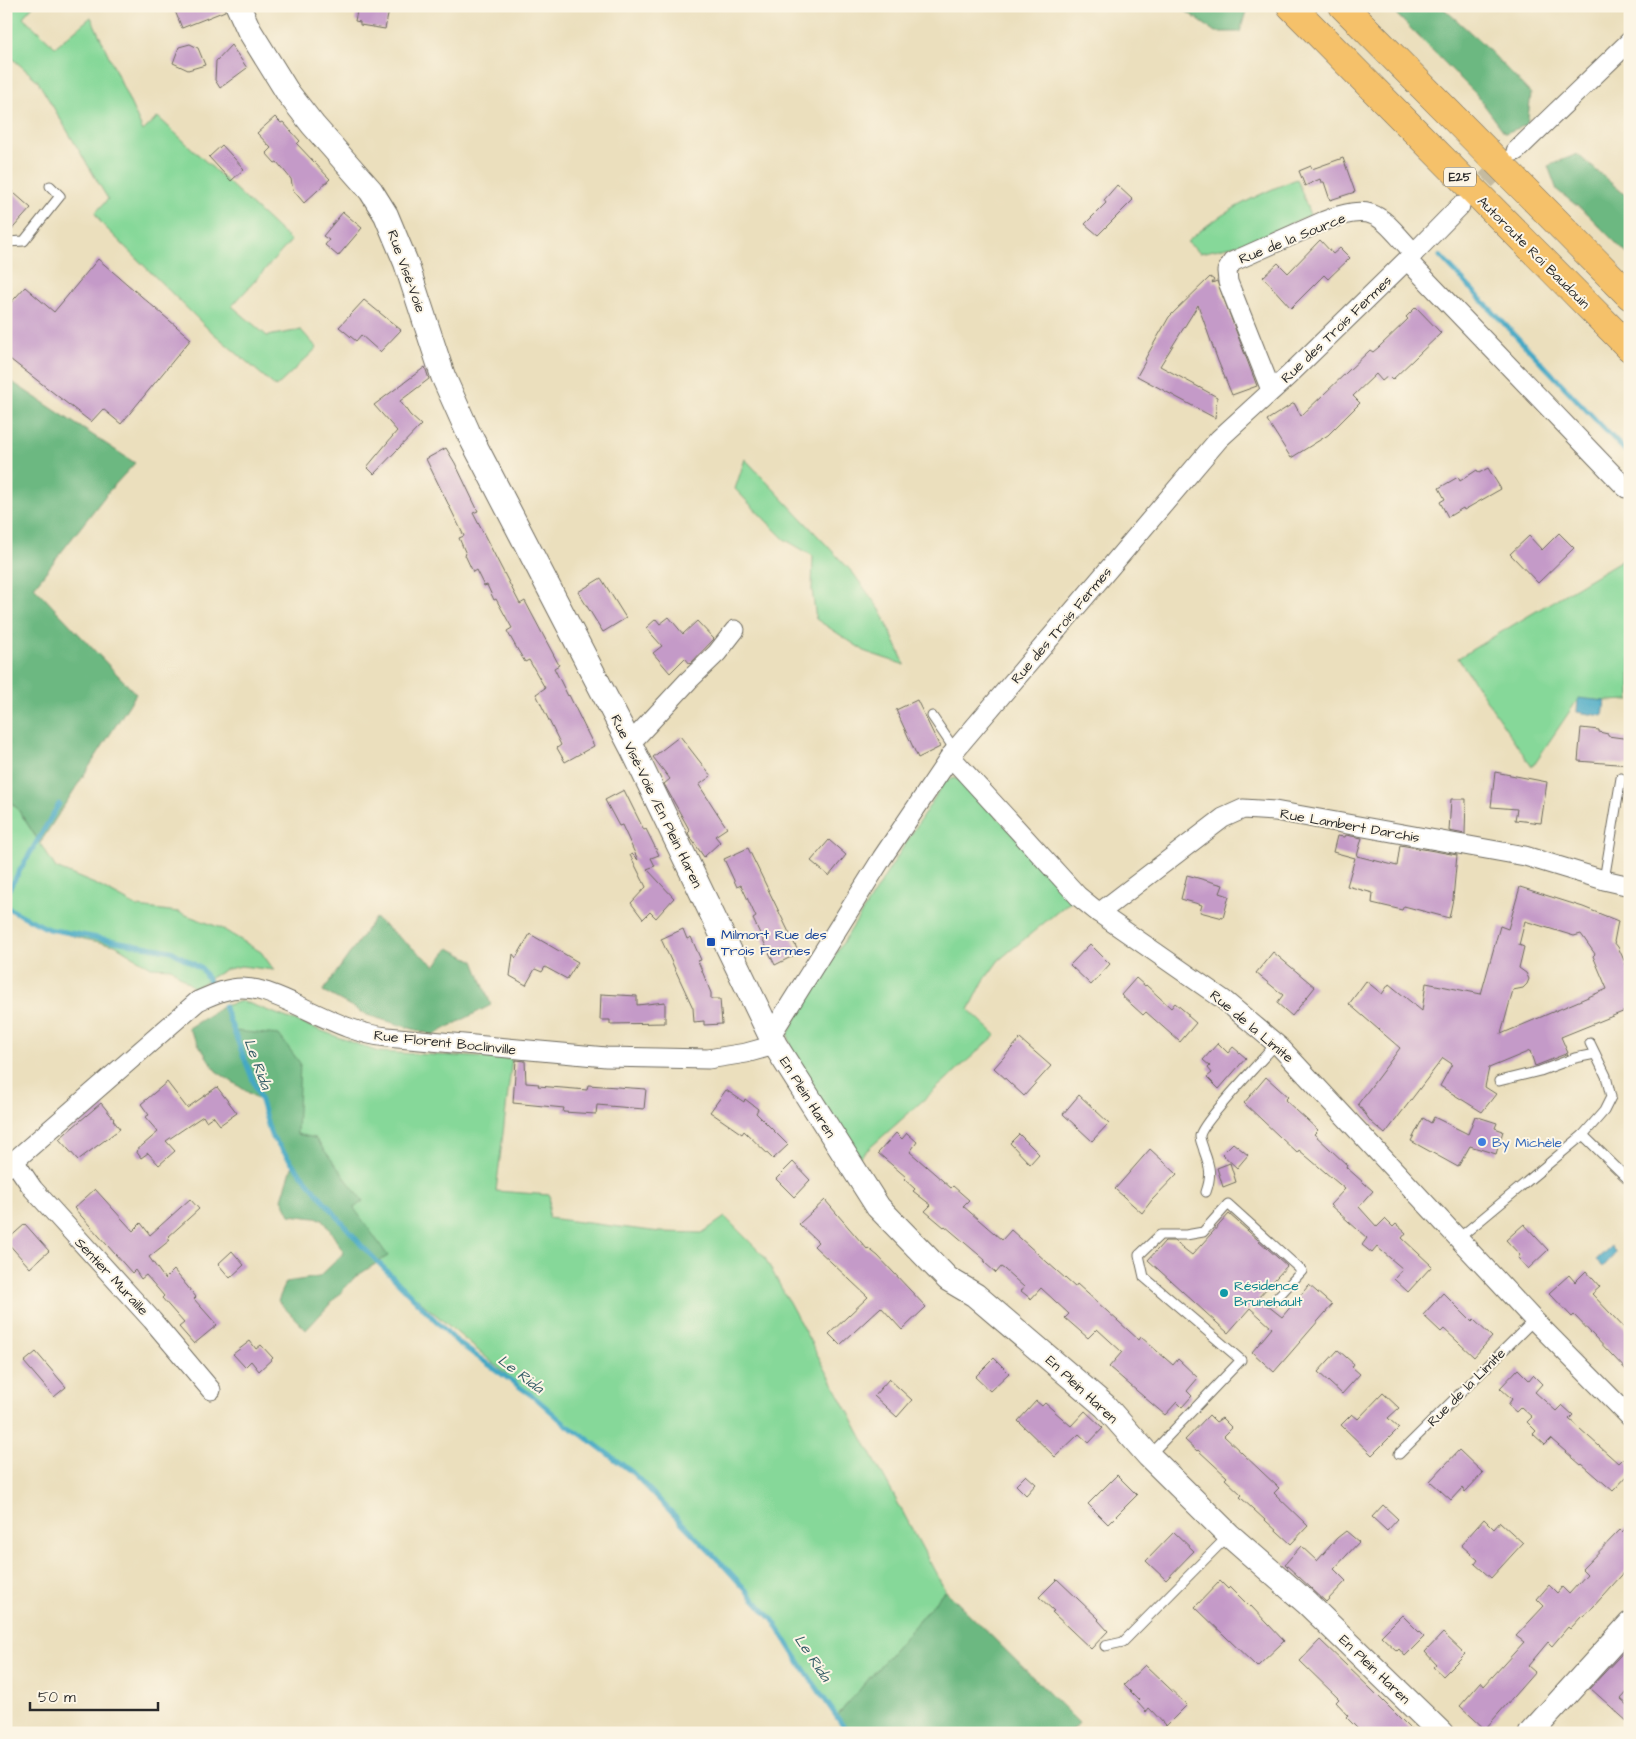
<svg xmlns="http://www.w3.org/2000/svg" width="1636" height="1739" font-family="'Architects Daughter',sans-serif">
<rect width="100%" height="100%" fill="#fcf5e5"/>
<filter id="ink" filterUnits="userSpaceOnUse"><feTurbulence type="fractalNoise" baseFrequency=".02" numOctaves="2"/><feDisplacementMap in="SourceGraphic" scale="10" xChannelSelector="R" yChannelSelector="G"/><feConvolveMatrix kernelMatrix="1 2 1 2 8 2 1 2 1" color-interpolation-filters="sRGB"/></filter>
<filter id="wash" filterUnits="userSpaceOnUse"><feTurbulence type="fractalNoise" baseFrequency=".0096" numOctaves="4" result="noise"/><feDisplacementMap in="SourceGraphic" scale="20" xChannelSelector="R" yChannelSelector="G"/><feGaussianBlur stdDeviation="1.12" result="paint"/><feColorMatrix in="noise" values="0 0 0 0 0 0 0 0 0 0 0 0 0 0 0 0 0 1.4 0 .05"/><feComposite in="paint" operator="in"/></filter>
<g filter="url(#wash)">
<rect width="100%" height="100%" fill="#ebdfbd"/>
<g fill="#86d899" stroke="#588262">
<path d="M6,6H33L23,17L55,47L91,17L143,131L158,117L291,241L232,306L267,336L301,330L317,348L276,387L205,326L102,224L95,213L108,199L37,80L13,59L6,45Z"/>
<path d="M1297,179L1310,215L1246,243L1200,253L1187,242C1217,214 1258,194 1297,179Z"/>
<path d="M745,459L853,573L881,611L905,665L866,652L816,619L812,590L813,556L784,539L735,489Z"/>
<path d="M1630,555V700L1605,701L1578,699L1532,767L1458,658Z"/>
<path d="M955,778L968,785L1073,899L999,960L983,982L969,1010L996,1035L854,1162L792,1051L788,1034L801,1009L945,781Z"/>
<path d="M6,798L17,808L56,868L97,885L138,907L178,912L221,928L261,952L274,970L241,966L224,970L194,988L171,968L151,967L115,945L84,939L48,929L6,907Z"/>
<path d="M242,1001L378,1052L512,1059L496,1191L550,1195L548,1218L660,1232L702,1233L725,1217L764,1256L945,1590L837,1716L801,1665L773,1620L726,1568L632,1472L588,1439L565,1424L396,1281L362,1246L271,1135L261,1101L224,1006Z"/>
</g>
<g fill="#6cb881" stroke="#4c7256">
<path d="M1179,6H1242L1246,11L1240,32H1215Z"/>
<path d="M1388,6H1441L1482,43L1531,94L1527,125L1505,133L1476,94Z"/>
<path d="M1577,154L1630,199V257L1586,213L1557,190L1548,166Z"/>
<path d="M6,378L135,463L109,491L34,587L136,694L40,843L17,808L6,798Z"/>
<path d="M375,918L435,966L449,948L474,961L491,1005L433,1035L367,1015L323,991Z"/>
<path d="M224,1006L234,1031L279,1035L300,1063L297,1134L315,1138L363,1201L354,1208L388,1256L355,1277L306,1330L278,1301L286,1282L319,1277L344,1253L323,1219L290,1215L282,1199L293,1164L271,1135L261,1101L216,1071L188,1028Z"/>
<path d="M945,1590L1079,1723L1070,1733H848L837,1716Z"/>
</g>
<g fill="#45a8c4" stroke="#386a78">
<path d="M1578,698L1605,701L1603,716L1577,712Z"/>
<path d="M1611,1246L1616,1253L1603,1267L1596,1260Z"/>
</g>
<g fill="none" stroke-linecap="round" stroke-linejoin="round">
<g stroke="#45a8c4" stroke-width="5">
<path d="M1440,256L1630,456"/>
<path d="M6,894L59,804"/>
<path d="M6,907L48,929L171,951L202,969L209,981"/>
<path d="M224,1006L261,1101L271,1135L293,1164L362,1246L457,1342L538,1400L565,1424L588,1439L632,1472L726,1568L773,1620L801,1665L848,1733"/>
</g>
</g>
<g id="blocks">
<g fill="#c49ac8" fill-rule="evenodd">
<path d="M173,6H225V11L182,28Z"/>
<path d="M358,6H390L385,29L360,25V22L355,21Z"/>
<path d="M190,44L198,48L205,65L188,70L173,63L179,47Z"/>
<path d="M231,45L247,68L220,88L215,80L216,61Z"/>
<path d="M275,117L281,123L283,122L300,141L297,144L330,179L304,203L293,190L291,179L277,162L275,163L266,153L271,148L257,133Z"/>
<path d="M222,145L244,169L231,181L209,157Z"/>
<path d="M1343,158L1355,192L1330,200L1324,182H1321L1320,179L1305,186L1299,171L1311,166L1312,169Z"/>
<path d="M1117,185L1133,200L1098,235L1085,224L1106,203L1104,200Z"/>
<path d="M6,186L31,208L6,236Z"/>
<path d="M343,212L362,228L338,256L325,245L329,240L323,236Z"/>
<path d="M1320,240L1333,254L1340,248L1350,258L1328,279L1324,275L1291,308L1263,277L1278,263L1288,273Z"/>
<path d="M98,259L191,339L121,424L103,409L91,422L6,356V308L25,287L54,312Z"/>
<path d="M1210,277L1214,280L1212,283L1217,281L1257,386L1232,395L1218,361L1198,305L1160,366L1217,397L1215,418L1137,376L1146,360L1145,359L1169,317Z"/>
<path d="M364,300L401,330L380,352L361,335L356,341L339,327Z"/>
<path d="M1416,307L1441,333L1392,380L1388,376L1382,381L1376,374L1353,396L1360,403L1328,435L1291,458L1267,420L1294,403L1301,416L1370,350L1373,352L1379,347L1408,319L1406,317Z"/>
<path d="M425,367L429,379L400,401L410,415L421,425L374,474L367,467L397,431L374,405Z"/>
<path d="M446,448L455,463L478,511L473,513L520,604L525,601L559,665L554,668L568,696L569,695L594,746L565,762L557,748L561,745L536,694L545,688L529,660L525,662L516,647L507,631L512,628L496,599L494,600L487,585L484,586L476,570L473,572L465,555L466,554L459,538L464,536L426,459Z"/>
<path d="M1488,468L1501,489L1464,510L1463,508L1448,517L1440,502L1445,499L1439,488L1458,477L1460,481L1477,470L1479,473Z"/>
<path d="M1559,533L1574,548L1538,583L1510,554L1529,536L1542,550Z"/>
<path d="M601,578L626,618L603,632L578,592Z"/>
<path d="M669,617L683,634L697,621L714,639L690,664L685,658L670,673L653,653L662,646L646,628L656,619L660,624Z"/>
<path d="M917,700L940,747L918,758L896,710Z"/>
<path d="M1581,728L1599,730V732L1608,734V736L1630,739V765L1578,761Z"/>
<path d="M680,736L711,776L699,785L727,828L715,836L720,842L704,857L690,837L688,833L690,831L664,784L670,779L653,757Z"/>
<path d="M1495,772L1547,782L1541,823L1515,820L1517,809L1491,807Z"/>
<path d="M624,790L644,830L646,829L659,855L651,858L655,866L647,869L674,898L656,918L650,912L643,919L631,903L646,887L630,855L632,854L638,860L622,825L619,826L605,800Z"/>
<path d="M1451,799H1466L1465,834L1449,831Z"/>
<path d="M1346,835L1362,838L1357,856L1397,866L1400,845L1457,855L1453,899L1449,918L1404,906L1402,910L1372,903L1373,893L1347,886L1355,858L1333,852L1337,836L1345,837Z"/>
<path d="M829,840L846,855L829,876L811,861Z"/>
<path d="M748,848L799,953L775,965L753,919L756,917L741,885L737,887L724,859Z"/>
<path d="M1187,875L1223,885L1220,893L1229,896L1223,918L1200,912L1202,905L1181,899Z"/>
<path d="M1520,887L1583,907L1618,921L1614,942L1618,947L1628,969L1630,970V1009L1561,1037L1568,1053L1535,1066L1530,1051L1489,1068L1485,1087L1496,1094L1482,1112L1440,1086L1452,1064L1443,1058L1385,1134L1371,1122L1358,1104L1400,1048L1349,1004L1366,981L1382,994L1389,984L1422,1011L1426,983L1481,994L1500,926L1508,929ZM1525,921L1574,936L1581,934L1595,954L1593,956L1607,989L1501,1034L1513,990L1523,988L1527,984L1529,979L1526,973L1519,968L1524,947L1519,945Z"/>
<path d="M683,929L687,939L691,937L701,960L698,961L711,993V999H720L722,1024L704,1025V1021L694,1022L693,1008L661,939Z"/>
<path d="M530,934L578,962L567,979L545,967L542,972L535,969L526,985L510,976L513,954L516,958Z"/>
<path d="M1090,944L1110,964L1091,985L1070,965Z"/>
<path d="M1273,952L1315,987L1292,1016L1277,1003L1283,995L1256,973Z"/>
<path d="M1136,978L1145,986L1146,985L1171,1008L1175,1003L1188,1014V1016L1196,1023L1180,1042L1146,1012L1143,1015L1121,995Z"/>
<path d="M601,994L637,996V1005L665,1002V1023L610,1024V1020H600Z"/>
<path d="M1020,1039L1051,1066L1024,1096L994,1068Z"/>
<path d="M1218,1043L1228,1053L1233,1047L1246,1058L1219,1089L1207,1077L1212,1073L1208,1068L1210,1066L1203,1060Z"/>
<path d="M516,1060L525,1061L526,1083L539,1084L538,1086L587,1090L588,1085L646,1089L644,1109L597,1105L596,1114L563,1112L564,1108L513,1103Z"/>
<path d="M1266,1077L1288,1097L1285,1100L1318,1130L1314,1134L1347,1165L1346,1167L1373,1191L1359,1207L1377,1227L1385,1219L1393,1227L1396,1224L1406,1233L1402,1238L1432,1266L1408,1292L1394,1279L1403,1269L1377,1247L1372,1253L1362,1245L1367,1238L1330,1205L1345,1189L1299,1150L1297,1153L1244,1103Z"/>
<path d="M167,1082L187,1108L217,1087L237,1113L220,1125L213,1116L206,1121L203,1116L166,1141L175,1151L159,1165L148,1153L141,1158L136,1151L158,1132L145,1117L149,1115L141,1104Z"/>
<path d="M726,1090L744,1102L745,1099L758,1109L756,1113L788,1145L773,1159L744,1131L742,1134L710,1112Z"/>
<path d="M1079,1095L1109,1123L1092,1141L1063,1114Z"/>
<path d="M101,1103L114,1119L113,1120L120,1129L78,1160L59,1139Z"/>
<path d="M1475,1116L1497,1123L1495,1128L1503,1131L1496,1154L1470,1146L1458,1167L1411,1141L1423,1118L1431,1123L1434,1117L1468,1134Z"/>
<path d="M896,1133L902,1139L907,1133L917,1142L910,1152L951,1188L953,1186L969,1200L963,1206L1002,1240L1011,1230L1075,1287L1077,1284L1139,1340L1141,1337L1173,1365L1178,1359L1198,1378L1187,1391L1192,1396L1182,1407L1177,1402L1165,1415L1109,1367L1122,1352L1097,1329L1088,1338L1065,1318L1069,1314L1041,1288L1031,1299L1021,1291L1024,1287L1004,1269L1001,1267L996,1273L984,1262L985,1260L945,1226L944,1227L925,1211L931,1205L913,1191L915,1189L904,1179L906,1177L878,1153Z"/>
<path d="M1019,1134L1039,1154L1030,1164L1010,1143Z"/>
<path d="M1233,1143L1248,1155L1237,1168L1222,1154Z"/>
<path d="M1150,1149L1177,1174L1152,1200L1142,1213L1115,1189Z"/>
<path d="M793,1162L810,1180L794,1197L776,1179Z"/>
<path d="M1230,1163L1236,1182L1223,1187L1217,1168Z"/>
<path d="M95,1189L133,1231L141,1223L150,1235L190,1199L199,1209L168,1237L170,1240L149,1257L165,1279L174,1270L196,1297L194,1299L217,1325L194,1344L179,1327L184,1323L162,1298L164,1296L146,1275L141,1279L135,1270L132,1273L74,1208Z"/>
<path d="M825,1200L867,1249L868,1248L878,1256L926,1307L902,1330L881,1307L840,1345L829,1334L868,1297L814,1246L818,1242L799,1224Z"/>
<path d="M1229,1214L1287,1266L1258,1298L1282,1317L1309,1285L1332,1305L1274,1372L1252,1352L1272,1328L1250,1308L1228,1333L1148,1260L1165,1241H1174L1192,1255Z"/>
<path d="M25,1224L49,1251L30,1268L6,1241Z"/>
<path d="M1524,1224L1548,1250L1528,1269L1518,1258L1520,1255L1506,1240Z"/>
<path d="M232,1251L244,1265L230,1278L218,1264Z"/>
<path d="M1586,1271L1600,1287L1592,1294L1630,1334V1374L1574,1315L1572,1317L1549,1293L1569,1275L1575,1282Z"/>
<path d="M1443,1293L1472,1322L1474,1320L1492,1337L1474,1357L1444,1329L1441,1332L1423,1315Z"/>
<path d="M250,1341L256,1349L261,1345L273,1358L259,1371L251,1361L245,1367L233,1354Z"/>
<path d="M1338,1350L1354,1364L1352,1367L1360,1374L1342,1394L1318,1372Z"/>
<path d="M36,1352L66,1387L54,1397L24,1362Z"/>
<path d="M994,1358L1009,1373L990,1391L975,1377Z"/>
<path d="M1518,1369L1529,1380L1533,1375L1542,1384L1535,1392L1556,1411L1562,1405L1573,1415L1569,1419L1599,1446L1618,1463L1622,1459L1630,1466V1473L1613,1491L1582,1464L1581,1465L1551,1439L1545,1445L1533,1434L1536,1431L1527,1422L1532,1417L1521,1407L1516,1412L1508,1405L1512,1399L1500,1388Z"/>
<path d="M889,1379L912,1400L897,1417L874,1396Z"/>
<path d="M1383,1393L1399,1408L1388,1418L1399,1428L1372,1455L1341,1425L1352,1414L1358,1419Z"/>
<path d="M1036,1401L1042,1406L1045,1403L1071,1426L1085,1411L1103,1428L1089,1443L1079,1434L1055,1457L1018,1421Z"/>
<path d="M1209,1415L1216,1422L1222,1418L1232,1428L1224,1436L1279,1488L1274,1493L1308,1526L1291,1544L1240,1497L1242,1495L1225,1479L1227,1477L1198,1450L1197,1451L1185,1440Z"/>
<path d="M1459,1450L1483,1473L1465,1492L1462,1488L1451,1500L1430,1481Z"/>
<path d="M1026,1475L1036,1484L1026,1495L1016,1485Z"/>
<path d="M1117,1475L1137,1495L1108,1524L1088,1504Z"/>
<path d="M1383,1505L1398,1519L1387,1531L1372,1517Z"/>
<path d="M1484,1519L1494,1529L1500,1522L1523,1543L1491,1578L1475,1564L1478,1560L1461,1545Z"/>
<path d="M1630,1524V1566L1584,1617L1582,1616L1570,1629L1568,1627L1552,1646L1548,1642L1528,1666L1535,1672L1485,1729L1460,1706L1481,1682L1484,1686L1524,1642L1516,1636L1544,1606L1537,1599L1549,1585L1557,1593L1562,1587L1569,1594L1587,1574L1582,1569L1620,1530L1622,1532Z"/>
<path d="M1346,1531L1359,1542L1334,1569L1346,1581L1326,1602L1285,1564L1301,1546L1317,1561L1337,1538Z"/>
<path d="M1174,1532L1194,1551L1166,1580L1146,1561Z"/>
<path d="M1057,1579L1099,1619L1098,1620L1108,1631L1091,1649L1052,1612L1054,1611L1039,1597Z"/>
<path d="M1220,1581L1228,1589L1230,1587L1250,1607L1251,1606L1284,1641L1257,1667L1195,1607Z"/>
<path d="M1402,1615L1424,1637L1405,1656L1399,1649L1397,1651L1381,1636Z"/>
<path d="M1443,1633L1465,1654L1443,1676L1433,1667L1436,1664L1425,1652Z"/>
<path d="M1320,1640L1372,1690L1415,1733H1362L1346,1717L1348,1715L1336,1702L1339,1699L1300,1661Z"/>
<path d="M1630,1645V1689L1621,1699L1630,1707V1724L1590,1688Z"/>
<path d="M1145,1665L1187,1705L1166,1726L1149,1708L1146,1712L1137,1702L1139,1700L1124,1685Z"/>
</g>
</g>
</g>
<g filter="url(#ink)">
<use href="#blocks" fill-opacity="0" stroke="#6e6a5e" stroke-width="1"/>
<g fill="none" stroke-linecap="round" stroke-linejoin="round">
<path stroke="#c5bba0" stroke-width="19" stroke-dasharray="19 9" stroke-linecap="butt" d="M1466,200L1509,158"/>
<g stroke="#6e6a5e" stroke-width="11">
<g id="service">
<path d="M6,242L24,241L60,196L50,186"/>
<path d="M932,716L955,750"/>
<path d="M1604,880L1621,778"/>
<path d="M1499,1081L1540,1071L1575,1058L1595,1054"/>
<path d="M1583,1135L1630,1181"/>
<path d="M1206,1192C1212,1175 1210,1167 1204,1151C1203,1146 1200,1141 1200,1136C1201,1123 1264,1058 1276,1044"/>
<path d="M1459,1238L1583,1135L1604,1111L1611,1097L1606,1076L1590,1043"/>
<path d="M1399,1454L1534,1320"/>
<path d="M1150,1455L1241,1360L1144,1277L1139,1255L1160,1235H1186L1203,1232L1228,1204L1302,1271L1274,1301"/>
<path d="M1105,1646L1123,1642L1228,1536"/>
</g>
</g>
<g stroke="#6e6a5e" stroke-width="21">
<g id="minor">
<path d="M1516,151L1630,41"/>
<path d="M1407,260L1626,488"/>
<path d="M1271,390L1228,282L1227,271L1232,262L1324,221C1376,201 1380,217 1414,253"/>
<path d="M629,741L637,736L688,681L717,653L735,630"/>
<path d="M950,756L1078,896L1099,913L1224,1000L1280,1047L1534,1320L1630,1417"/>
<path d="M1099,913L1223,818L1243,809L1275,811L1525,856L1604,880L1630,886"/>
<path d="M771,1035L882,858L955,750L1219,439L1288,376L1414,253L1460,206"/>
<path d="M14,1161L33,1189L152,1320L211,1390"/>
<path d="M6,1168L198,1001C212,995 226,988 242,988C260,988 277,996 293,1003C324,1017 354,1034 387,1037L606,1057L708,1059L746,1053L775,1045"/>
</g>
</g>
<g stroke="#6e6a5e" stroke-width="26">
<g id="tertiary">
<path d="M238,6L249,30L288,93L313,125L371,191L386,215L406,263L443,376L468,432L633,750L775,1045L878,1207L948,1279L975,1295L1105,1406L1149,1456L1229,1535L1307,1603L1441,1733"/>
<path d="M1531,1733L1630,1624"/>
</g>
</g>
<g stroke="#6e6a5e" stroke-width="29">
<g id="motorway">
<path d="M1291,6L1630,348"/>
<path d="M1343,6L1630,296"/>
</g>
</g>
<use href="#service" stroke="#fff" stroke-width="9"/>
<use href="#minor" stroke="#fff" stroke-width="19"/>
<use href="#tertiary" stroke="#fff" stroke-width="24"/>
<use href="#motorway" stroke="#f5c16b" stroke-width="28"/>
</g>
</g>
<rect fill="#1a4fb4" stroke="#fcf5e5" stroke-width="2" x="706" y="937" width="10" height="10" rx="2.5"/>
<circle fill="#3f7fe0" stroke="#fcf5e5" stroke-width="2" cx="1482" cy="1142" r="5"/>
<circle fill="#0f9aa8" stroke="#fcf5e5" stroke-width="2" cx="1224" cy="1293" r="5"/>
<g text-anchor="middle" stroke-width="4" stroke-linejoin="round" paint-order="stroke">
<rect fill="#fcf5e5" stroke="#6a6863" stroke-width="1" x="1444" y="167.5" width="32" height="19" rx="4"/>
<g font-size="12" font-weight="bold" fill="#2b2b2b">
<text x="1460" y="181">E25</text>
</g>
<g font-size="14" fill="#2b2b2b" stroke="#fcf5e5">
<text transform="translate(1292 238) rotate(-22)" y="5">Rue de la Source</text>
<text transform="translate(1534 252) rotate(45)" y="5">Autoroute Roi Baudouin</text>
<text transform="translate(407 271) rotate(70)" y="5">Rue Visé-Voie</text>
<text transform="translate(1336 329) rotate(-44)" y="5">Rue des Trois Fermes</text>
<text transform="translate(1061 625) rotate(-50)" y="5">Rue des Trois Fermes</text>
<text transform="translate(657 801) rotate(64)" y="5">Rue Visé-Voie /En Plein Haren</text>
<text transform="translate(1350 825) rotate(10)" y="5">Rue Lambert Darchis</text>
<text transform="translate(1252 1026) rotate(40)" y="5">Rue de la Limite</text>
<text transform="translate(445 1042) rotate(6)" y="5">Rue Florent Boclinville</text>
<text transform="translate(808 1097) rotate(58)" y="5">En Plein Haren</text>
<text transform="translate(112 1276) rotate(47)" y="5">Sentier Muraille</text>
<text transform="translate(1466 1387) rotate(-45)" y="5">Rue de la Limite</text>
<text transform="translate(1082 1389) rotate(43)" y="5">En Plein Haren</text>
<text transform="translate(1375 1669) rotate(44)" y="5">En Plein Haren</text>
</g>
<g font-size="14" fill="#164399" stroke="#fcf5e5" text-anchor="start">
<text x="721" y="939">Milmort Rue des<tspan x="721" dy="16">Trois Fermes</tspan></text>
</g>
<g font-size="14" fill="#366cbe" stroke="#fcf5e5" text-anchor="start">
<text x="1492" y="1147">By Michèle</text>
</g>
<g font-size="14" fill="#0d838f" stroke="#fcf5e5" text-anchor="start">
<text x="1234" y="1290">Résidence<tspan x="1234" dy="16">Brunehault</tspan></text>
</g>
<g font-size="15" font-style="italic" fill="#355d68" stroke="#fcf5e5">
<text transform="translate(258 1064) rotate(70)" y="5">Le Rida</text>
<text transform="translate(521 1374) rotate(37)" y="5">Le Rida</text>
<text transform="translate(813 1658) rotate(56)" y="5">Le Rida</text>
</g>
</g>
<rect width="1636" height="1739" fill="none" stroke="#fcf5e5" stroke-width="25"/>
<path d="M30 1702v8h128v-8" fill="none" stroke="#2b2b2b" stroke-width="2.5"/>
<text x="38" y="1702" font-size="15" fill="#2b2b2b" stroke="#fcf5e5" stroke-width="4" paint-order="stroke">50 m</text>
</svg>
